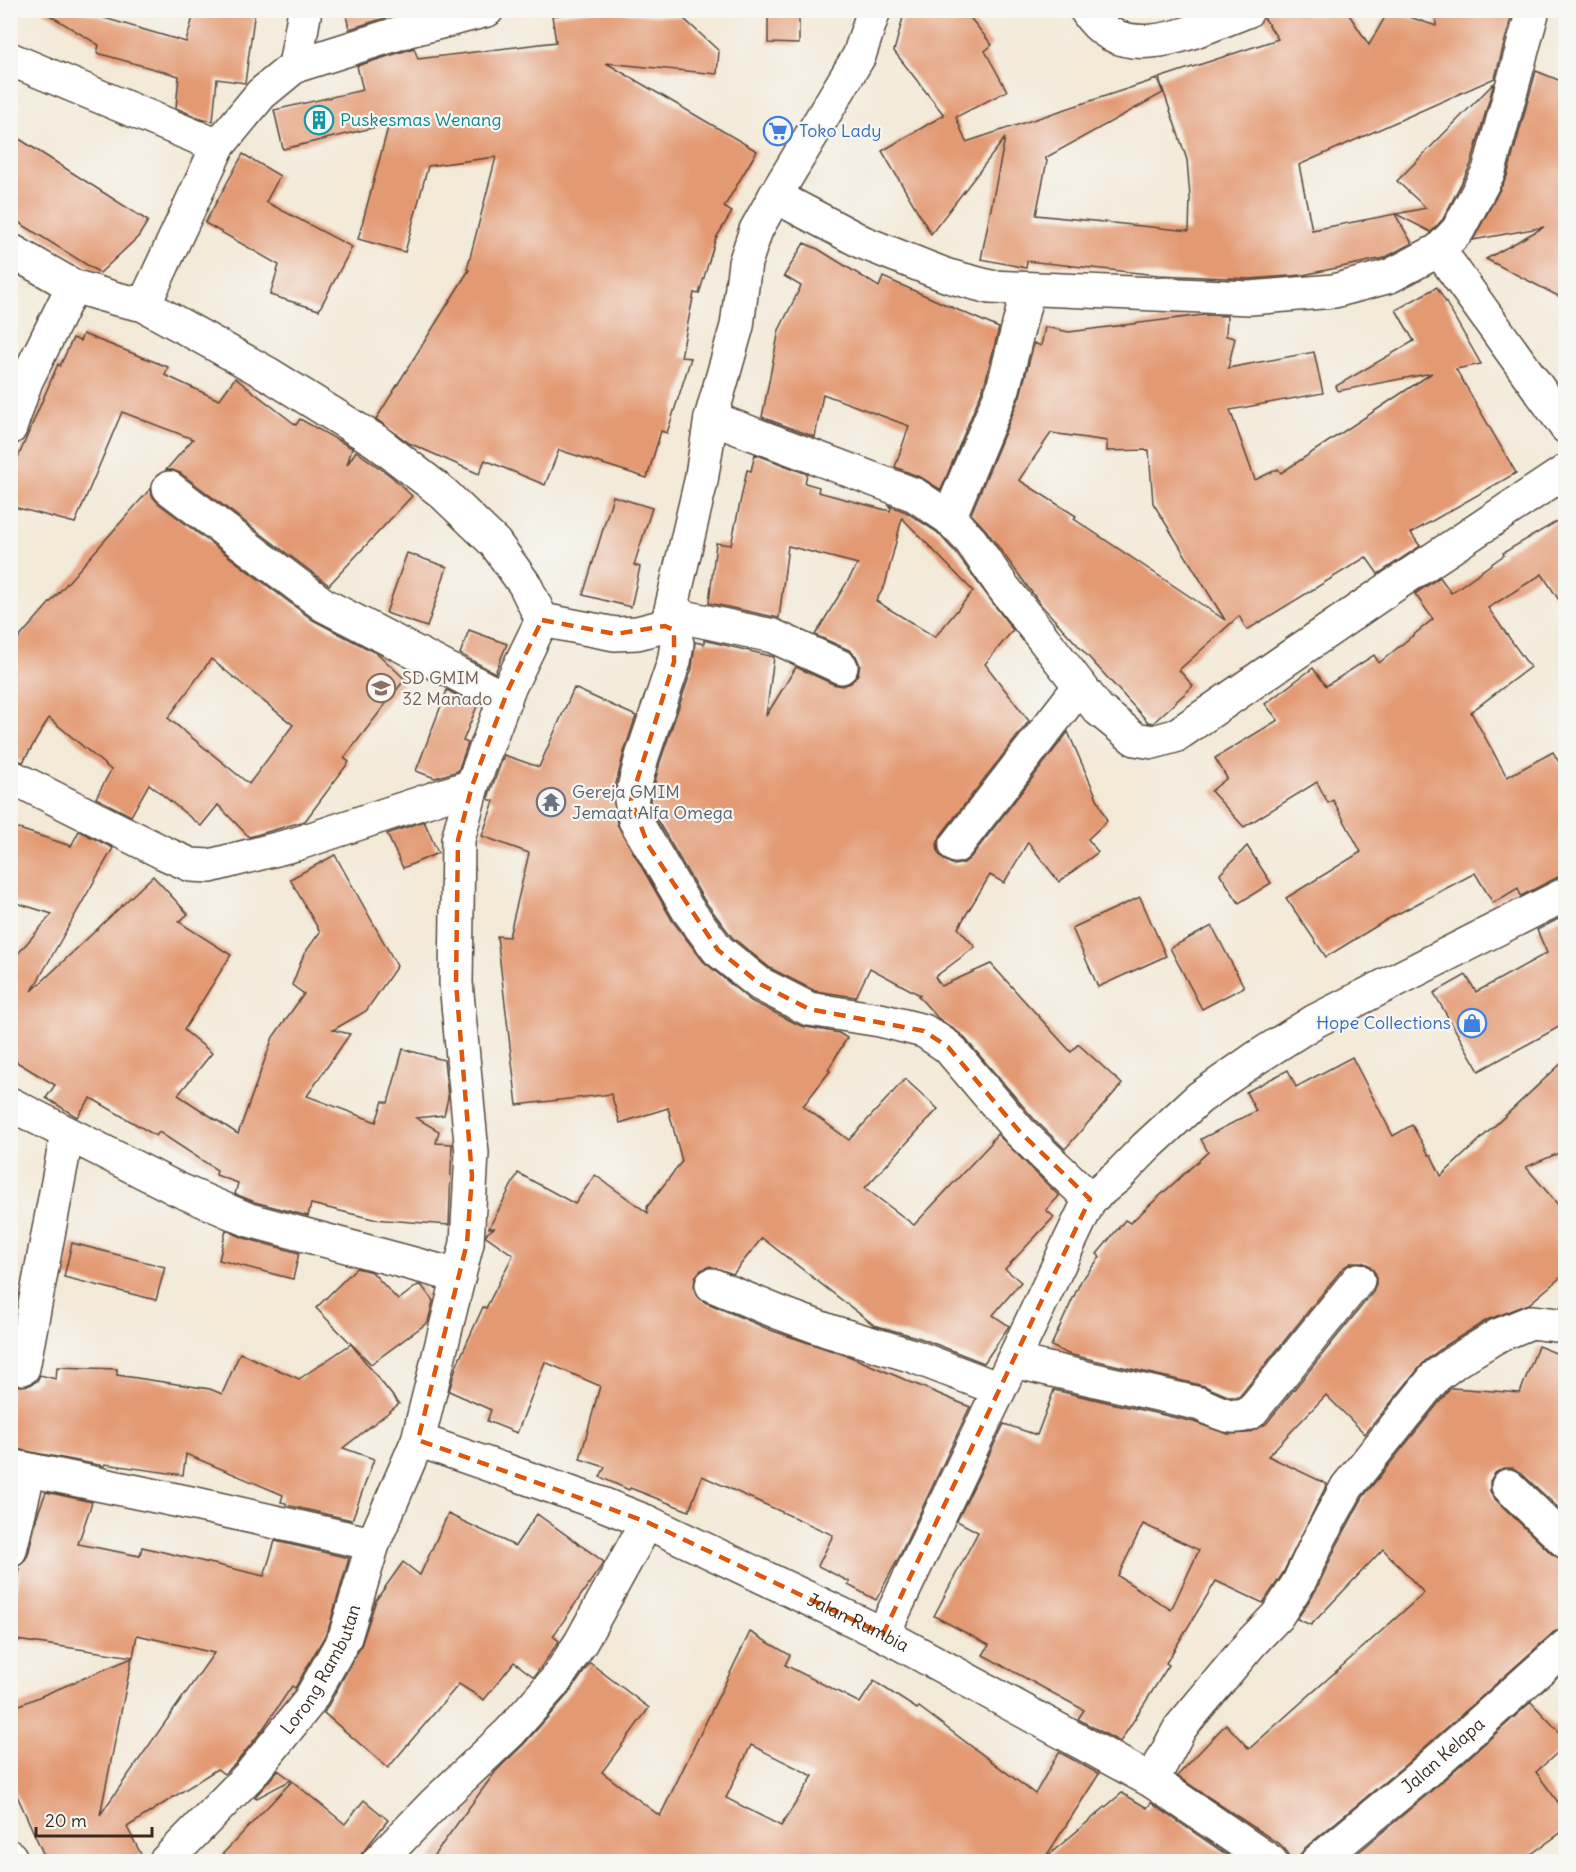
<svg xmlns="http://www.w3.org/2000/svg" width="1576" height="1872" font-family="Delius,sans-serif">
<rect width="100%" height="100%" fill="#f6f6f2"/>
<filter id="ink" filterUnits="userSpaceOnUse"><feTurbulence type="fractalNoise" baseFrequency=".0167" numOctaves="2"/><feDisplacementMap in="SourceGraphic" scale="12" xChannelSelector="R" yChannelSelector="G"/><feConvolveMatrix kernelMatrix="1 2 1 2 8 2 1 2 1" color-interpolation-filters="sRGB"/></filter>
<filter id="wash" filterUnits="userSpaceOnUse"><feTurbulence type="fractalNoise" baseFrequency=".008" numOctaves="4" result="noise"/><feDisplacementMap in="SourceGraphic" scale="24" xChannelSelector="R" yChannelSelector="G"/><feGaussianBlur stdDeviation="1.35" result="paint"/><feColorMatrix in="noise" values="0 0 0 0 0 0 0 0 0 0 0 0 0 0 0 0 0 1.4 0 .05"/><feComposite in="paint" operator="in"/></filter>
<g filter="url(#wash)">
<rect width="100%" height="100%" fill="#f3e9d7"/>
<g id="blocks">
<g fill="#e39972" fill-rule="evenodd">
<path d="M41,10H77L186,42L195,10H255L245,83L217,79L213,121L204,120L176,108L179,76L97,53L99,45Z"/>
<path d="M345,10H407L408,11L349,29Z"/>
<path d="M596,10L683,18L719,51L717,74L606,63L757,151L724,207L732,212L716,238L699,294L694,293L681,357L691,358L667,433L661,431L647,478L559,450L545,485L485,460L479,474L409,443L376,419L469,270L467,269L496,157L428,166L405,252L358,239L389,124L283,149L274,110L363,90L357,66L414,48L418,59L556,42L552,16Z"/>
<path d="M768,10H799V44L768,43Z"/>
<path d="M905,10H964L992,45L985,51L1007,91L956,117L966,142L1157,79L1163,93L1045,158L1047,161L1036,215L1189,231L1190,197L1187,160L1159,78L1278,39L1264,18L1265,10H1346L1369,45L1389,10L1436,26V10H1513L1495,78L1299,165L1312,230L1395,214L1412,243L1384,258L1303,275L1250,279L1158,275L1027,261L1026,268L981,259L1005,138L931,234L882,151L944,115L894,51Z"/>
<path d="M1536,71L1566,83V300L1486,259L1544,227L1473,240L1507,176Z"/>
<path d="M1494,83L1471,164L1443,219L1431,232L1396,214L1426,208L1397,181Z"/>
<path d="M10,133L148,221L138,237L100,273L10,217Z"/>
<path d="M243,154L280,176L266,202L352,247L319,310L270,295L279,265L205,223Z"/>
<path d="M804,243L818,249L879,287L883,277L999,328L985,383L941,490L922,478L895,467L909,426L823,394L815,437L762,417L779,330L801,286L784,276Z"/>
<path d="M1437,287L1481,364L1456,369L1516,473L1411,533L1420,546L1378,574L1366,557L1247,630L1239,616L1179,670L1193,686L1153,723L1148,722L1041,605L986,530L971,514L1020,396L1034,343L1041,346L1045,327L1069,332L1203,315L1227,316L1226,336L1235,338L1228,368L1314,352L1323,393L1230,410L1255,480L1278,469L1281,473L1432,373L1338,391L1336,386L1414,341L1396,310ZM1051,433L1107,441V451L1149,450L1153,503L1225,620L1074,519L1076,516L1019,480Z"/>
<path d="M83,334L168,367L165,375L219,400L235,378L296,425L300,419L352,448L347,465L356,451L392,477L412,496L329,585L180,473L172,470H166L193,439L122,412L75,523L10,506V476L58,364L60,366L73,338L80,341Z"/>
<path d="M755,454L807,474L805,483L819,487L818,492L890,511L891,508L888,505L906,512L937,532L956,553L1013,630L985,664L1029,721L941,835L937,844L938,853L944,860L954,865L964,863L971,857L1068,732L1107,821L1088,839L1098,852L1059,882L1028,842L1004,883L990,875L958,928L975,947L935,977L941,986L991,964L1071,1052L1078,1044L1122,1084L1065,1149L1034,1119L962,1035L938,1018L918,996L920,995L870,968L856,997L815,991L770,968L732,937L704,900L653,813L650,801L660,762L692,668L695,642L704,644V640L774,657L766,716L796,667L833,684L842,686L851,683L858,674L860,665L856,656L849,650L815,635L858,564L788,546L779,618L709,603L716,543L731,545L747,470L751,471ZM902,518L973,591L935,637L876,601L885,585Z"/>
<path d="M151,488L152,496L158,503L313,620L378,654L405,679L344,758L349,762L305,821L249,837L218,805L201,826L149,784L131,816L96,798L111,770L49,718L23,762L10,758V648ZM211,659L293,725L249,784L168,718Z"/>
<path d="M613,496L652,508L634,565L640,567L631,607L583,595Z"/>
<path d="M1566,516V611L1542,574L1488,608L1530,667L1471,712L1507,777L1553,752L1566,775V876L1558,877L1521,896L1518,888L1493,903L1475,873L1388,919L1326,957L1286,898L1361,852L1333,800L1328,803L1317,782L1244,827L1211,791L1227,778L1215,758L1278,720L1265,704L1313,668L1326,686L1374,655L1379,663L1433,619L1415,594L1440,577L1451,593L1504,555L1503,553Z"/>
<path d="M407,553L447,567L427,627L386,613Z"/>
<path d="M469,630L507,644L495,673L460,654Z"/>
<path d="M574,688L636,716L624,752L613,795L617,824L672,920L703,961L751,1001L801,1026L839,1033L847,1038L828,1070L830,1071L803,1106L849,1140L905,1079L938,1109L865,1188L914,1225L992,1142L991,1141L997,1134L1059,1196L1046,1210L1054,1217L1005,1269L1021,1282L993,1315L1009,1326L984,1363L920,1338L874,1325L762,1238L733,1274L710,1266L701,1270L695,1277L694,1288L698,1297L705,1302L773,1331L851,1357L970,1407L899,1557L876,1600L848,1585L850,1582L818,1566L833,1535L702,1476L689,1511L630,1488L629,1490L600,1477L605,1467L580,1459L600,1386L545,1362L517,1433L487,1421L491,1410L449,1391L456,1367L483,1307L486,1308L513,1255L486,1236V1234L494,1228H489L518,1173L575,1204L595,1175L648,1213L647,1207L682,1161L668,1108L620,1123L611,1094L517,1105L497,936L509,937L529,853L482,836L494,801L488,799L490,792L504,755L539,767Z"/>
<path d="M447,690L477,706L463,741L468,743L458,771L435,778L416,771Z"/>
<path d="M424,821L438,853L403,868L387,834Z"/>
<path d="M10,826L71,846L79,831L113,848L32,991L153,876L188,914L179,922L231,955L184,1030L212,1053L178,1095L238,1134L273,1037L304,994L292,985L304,954L320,932L290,879L335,855L397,966L366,1011L333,1030L350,1034L307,1096L376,1122L383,1101L388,1103L403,1049L444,1060L448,1098L444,1115L416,1118L439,1131L436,1143L452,1144L449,1225L373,1219L311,1204L308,1216L255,1202L235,1194L238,1183L216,1175L217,1170L159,1132L156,1136L91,1098L77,1117L46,1098L55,1085L10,1058V963L52,914L10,901Z"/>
<path d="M1247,846L1271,883L1239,903L1220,874Z"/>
<path d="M1140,897L1166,956L1098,987L1072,928Z"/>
<path d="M1566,915V1023L1479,1071L1434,993L1466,975L1476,992L1547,953L1537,930Z"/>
<path d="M1212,926L1244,987L1202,1009L1170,948Z"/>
<path d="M1352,1057L1393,1136L1412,1125L1429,1155H1431L1441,1176L1566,1059V1150L1526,1167L1566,1214V1273L1529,1304L1487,1320L1446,1345L1425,1361L1365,1434L1326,1395L1268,1456L1327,1484L1283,1573L1263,1603L1216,1581L1166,1663L1169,1665L1120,1742L1078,1719L1084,1710L983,1655L989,1645L934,1616L978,1532L957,1521L1004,1424L1037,1435L1054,1390L1194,1422L1228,1434L1248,1433L1266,1424L1373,1292L1376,1284V1274L1369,1265L1362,1262H1352L1343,1268L1239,1397H1230L1204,1386L1068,1354L1051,1346L1081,1281L1100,1257L1097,1254L1125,1220L1130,1223L1208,1152L1201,1139L1256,1111L1246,1092L1288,1070L1296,1087ZM1143,1524L1199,1550L1171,1610L1118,1576Z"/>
<path d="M226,1230L244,1238L299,1253L293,1279L219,1260Z"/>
<path d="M72,1243L165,1267L156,1300L64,1277Z"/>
<path d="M356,1268L372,1272L398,1300L418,1285L422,1286L433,1301L428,1322L371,1364L316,1308Z"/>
<path d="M351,1344L399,1404L343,1448L374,1459L352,1520L286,1505V1503L281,1502L283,1495L186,1454L183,1475L105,1464L104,1466L10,1448V1382L20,1386L30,1385L37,1381L40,1375L56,1379L57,1367L117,1369V1375L210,1389L222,1394L240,1353L299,1379Z"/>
<path d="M1538,1346L1566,1357V1515L1521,1473L1513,1468H1503L1495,1473L1490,1481V1491L1495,1499L1553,1555L1566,1560V1628L1554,1632L1405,1765L1305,1848L1300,1855L1299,1862H1289L1288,1853L1282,1846L1177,1776L1226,1724L1249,1749L1424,1593L1383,1549L1311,1625L1297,1619L1316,1590L1336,1547L1363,1497L1449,1390L1452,1388L1520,1393Z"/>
<path d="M46,1492L92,1502L78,1544L140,1556L142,1547L264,1576L275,1541L349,1558L328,1630L295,1688L292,1686L263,1729L236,1763L224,1774L217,1769L127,1827L145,1862H47L10,1780V1709L132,1658L100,1815L214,1653L137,1635L133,1657L10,1639L20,1569L15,1568L23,1563L28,1555L38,1513Z"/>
<path d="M448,1514L515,1546L537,1514L604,1562L553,1636L559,1641L534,1677L514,1662L484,1700L459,1684L388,1768L324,1713L361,1646L376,1600L403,1562L420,1575Z"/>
<path d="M750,1632L790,1655L785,1665L860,1703L874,1681L917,1709L919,1707L1035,1794L1059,1752L1099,1774L1045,1858L1122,1793L1147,1808L1151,1803L1237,1862H429L496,1771L524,1744L570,1692L590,1663L649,1708L602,1772L660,1816ZM751,1745L813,1776L781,1826L726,1798Z"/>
<path d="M1531,1702L1566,1739V1745L1536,1772L1566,1813V1829L1520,1862H1347L1429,1793Z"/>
<path d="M278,1770L291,1780L257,1798L255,1797Z"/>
<path d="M292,1781L345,1824L364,1800L388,1820L355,1862H215Z"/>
</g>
</g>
</g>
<g filter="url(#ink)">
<use href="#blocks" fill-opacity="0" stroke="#57473a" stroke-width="1.5"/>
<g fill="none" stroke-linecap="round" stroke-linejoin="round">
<g stroke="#57473a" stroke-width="36">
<g id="minor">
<path d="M874,10L859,56L775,196L862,242L948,276L990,287L1250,298L1334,291L1390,276L1439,250L1458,230L1489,171L1533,10"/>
<path d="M1086,10C1123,70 1198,29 1247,11"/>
<path d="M10,59L218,146"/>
<path d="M295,66L305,10"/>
<path d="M10,250L73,286L117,299L144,305L270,375L376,441L443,493L495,543L525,585L542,620L615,634L637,633L665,626L670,614L701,481L711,418L737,326L745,263L756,230L775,196"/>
<path d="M1439,250L1566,427"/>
<path d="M144,305L218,146L261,94L295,66L409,30L487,10"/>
<path d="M711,418L915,495L949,518L971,541L1003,587L1098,709L1135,739L1153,742L1175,736L1393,586L1566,471"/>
<path d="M10,428L26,381L73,286"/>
<path d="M169,488L324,605L505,699"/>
<path d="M949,518L1003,389L1028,289"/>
<path d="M670,614L773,636L841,667"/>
<path d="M665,626L674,630L677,644L674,662L642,757L631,800L635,820L688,910L718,950L760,984L809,1009L880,1020L924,1031L948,1047L1020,1132L1090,1199"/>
<path d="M10,776L164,853L191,865L210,866L296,844L472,786"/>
<path d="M956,846L1080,686"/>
<path d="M10,1104L177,1189L249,1220L458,1276"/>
<path d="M712,1285L780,1313L829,1331L913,1356L999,1389"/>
<path d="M1013,1361L1200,1404C1218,1412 1233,1422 1251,1412L1358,1280"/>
<path d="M23,1368L67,1134"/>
<path id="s1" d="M418,1440L602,1504L647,1522L883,1634L1152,1781L1271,1862"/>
<path d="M10,1466L200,1505L373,1544"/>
<path d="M1508,1486L1566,1542"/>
<path d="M10,1550L29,1470"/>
<path d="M883,1634L1090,1199L1118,1176L1146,1147L1199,1098L1256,1058L1315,1021L1566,894"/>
<path d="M1152,1781L1180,1728L1251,1643L1277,1616L1299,1582L1319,1539L1347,1487L1436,1376L1456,1361L1497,1336L1531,1322L1566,1326"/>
<path d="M10,1857L12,1862"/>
<path id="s2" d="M165,1862L250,1775L308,1703L345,1637L373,1544L418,1440L467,1243L472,1153L456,983L458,840L472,786L508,690L542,620"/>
<path d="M378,1862L434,1804L510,1732L556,1680L581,1642L647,1522"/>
<path id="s3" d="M1317,1862L1417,1779L1566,1646"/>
</g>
</g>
<use href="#minor" stroke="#fff" stroke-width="33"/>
</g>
</g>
<path fill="none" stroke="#df570d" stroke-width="4.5" stroke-dasharray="12 8" stroke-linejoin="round" d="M542,620L615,634L665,626L674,630V662L631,800L648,845L718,950L760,984L809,1009L924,1031L948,1047L1020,1132L1090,1199L883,1634L647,1522L418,1440L467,1243L472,1176L456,983L458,840L472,786L508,690Z"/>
<defs>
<g id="building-ring" transform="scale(1.5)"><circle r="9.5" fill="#f6f6f2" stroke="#0f9aa8" stroke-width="1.5"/><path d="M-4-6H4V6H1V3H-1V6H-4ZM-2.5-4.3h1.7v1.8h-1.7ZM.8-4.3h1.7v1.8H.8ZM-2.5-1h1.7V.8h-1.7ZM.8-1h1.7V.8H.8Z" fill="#0f9aa8"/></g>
<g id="supermarket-ring" transform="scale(1.5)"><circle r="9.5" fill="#f6f6f2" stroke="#3f7fe0" stroke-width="1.5"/><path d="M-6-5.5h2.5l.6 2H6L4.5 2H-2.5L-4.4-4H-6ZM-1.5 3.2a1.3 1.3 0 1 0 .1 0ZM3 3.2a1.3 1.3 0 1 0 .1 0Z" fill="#3f7fe0"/></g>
<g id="school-ring" transform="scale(1.5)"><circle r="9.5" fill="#f6f6f2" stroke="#8d6e63" stroke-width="1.5"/><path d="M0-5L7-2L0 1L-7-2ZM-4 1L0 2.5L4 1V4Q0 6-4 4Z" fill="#8d6e63"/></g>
<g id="temple-ring" transform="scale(1.5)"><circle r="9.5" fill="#f6f6f2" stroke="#6b7280" stroke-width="1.5"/><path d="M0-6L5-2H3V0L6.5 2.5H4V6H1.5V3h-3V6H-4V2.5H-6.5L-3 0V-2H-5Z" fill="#6b7280"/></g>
<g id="shop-ring" transform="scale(1.5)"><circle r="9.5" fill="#f6f6f2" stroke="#3f7fe0" stroke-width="1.5"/><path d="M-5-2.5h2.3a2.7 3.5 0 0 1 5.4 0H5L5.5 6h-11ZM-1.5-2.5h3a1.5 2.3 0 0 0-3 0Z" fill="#3f7fe0"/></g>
</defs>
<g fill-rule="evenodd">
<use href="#building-ring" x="319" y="120"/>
<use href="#supermarket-ring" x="778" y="131"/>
<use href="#school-ring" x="381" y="688"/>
<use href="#temple-ring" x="551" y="802"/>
<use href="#shop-ring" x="1472" y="1023"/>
</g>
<g text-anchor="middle" stroke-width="4.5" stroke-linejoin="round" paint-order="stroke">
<g font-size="18" fill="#0d838f" stroke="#f6f6f2" text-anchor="start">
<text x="340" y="126">Puskesmas Wenang</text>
</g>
<g font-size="18" fill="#366cbe" stroke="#f6f6f2" text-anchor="start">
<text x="799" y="137">Toko Lady</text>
<text x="1451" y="1029" text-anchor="end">Hope Collections</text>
</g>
<g font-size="18" fill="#785e54" stroke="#f6f6f2" text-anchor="start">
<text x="402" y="684">SD GMIM<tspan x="402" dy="21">32 Manado</tspan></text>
</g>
<g font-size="18" fill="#5b616d" stroke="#f6f6f2" text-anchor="start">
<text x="572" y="798">Gereja GMIM<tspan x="572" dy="21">Jemaat Alfa Omega</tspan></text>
</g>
<g font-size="18" fill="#3b2a1e" stroke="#f6f6f2">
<text dy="6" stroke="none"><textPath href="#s1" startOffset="477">Jalan Rumbia</textPath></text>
<text dy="6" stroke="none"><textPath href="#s2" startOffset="250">Lorong Rambutan</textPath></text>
<text dy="6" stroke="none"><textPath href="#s3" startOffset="165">Jalan Kelapa</textPath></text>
</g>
</g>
<rect width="1576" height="1872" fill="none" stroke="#f6f6f2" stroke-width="36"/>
<path d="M36 1827v9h116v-9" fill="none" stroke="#3b2a1e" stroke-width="3"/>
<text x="45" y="1827" font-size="18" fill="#3b2a1e" stroke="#f6f6f2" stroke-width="4.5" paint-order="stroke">20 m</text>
</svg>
